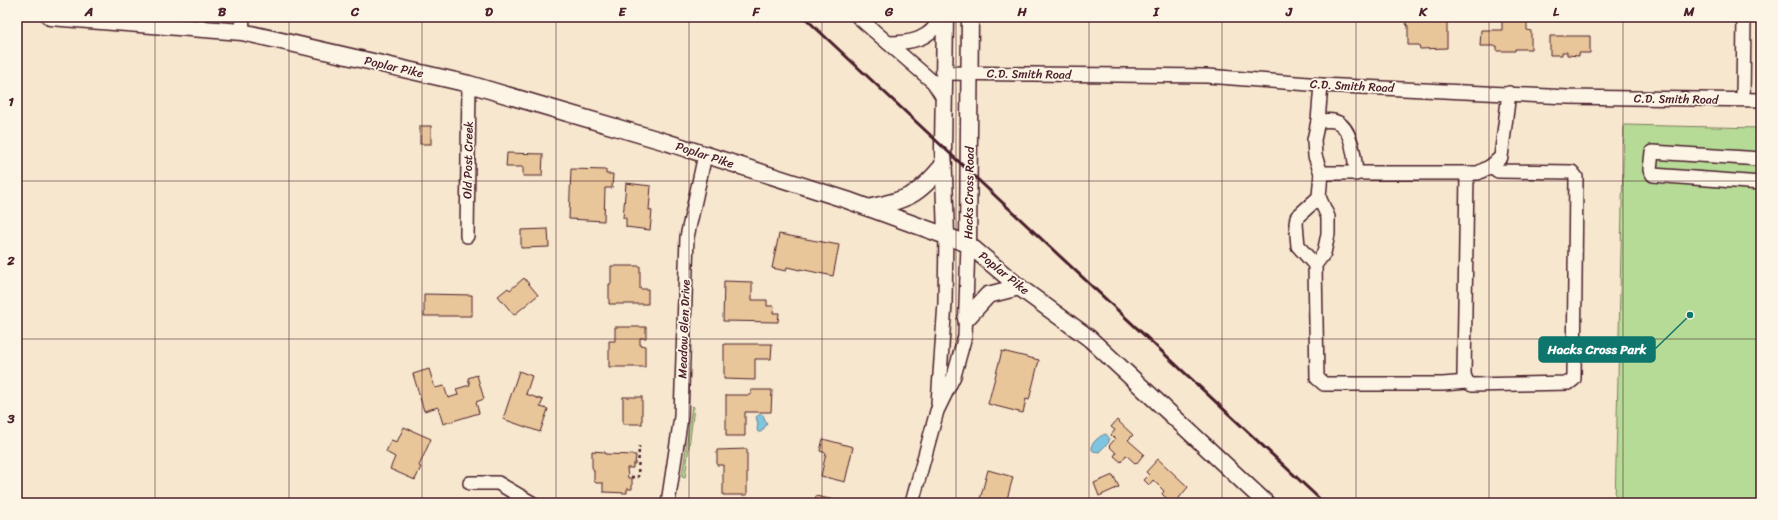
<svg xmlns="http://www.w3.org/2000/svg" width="1778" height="520" font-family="Sriracha,sans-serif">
<rect width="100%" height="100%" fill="#f6e7ce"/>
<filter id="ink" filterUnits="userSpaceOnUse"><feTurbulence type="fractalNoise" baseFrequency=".025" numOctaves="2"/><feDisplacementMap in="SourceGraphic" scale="8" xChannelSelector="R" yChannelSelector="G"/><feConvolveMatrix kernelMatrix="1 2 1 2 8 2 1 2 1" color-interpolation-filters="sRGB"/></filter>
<g filter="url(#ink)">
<g fill="#b6db96" stroke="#807d60">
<path d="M1624,125L1761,128V503H1615Z"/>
<path d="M692,406L694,407L685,478L682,477Z"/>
</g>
<g fill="#7fc5df" stroke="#6a8397">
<path d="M760,414L763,415L767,424L761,432H758L757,429L758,424L756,417Z"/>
<path d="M1106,434L1109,438V442L1099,452L1093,451L1091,447C1093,442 1100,435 1106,434Z"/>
</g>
<g fill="#e9c59a" stroke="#4a1f2b">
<path d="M1406,17H1422V20H1430V17H1447V48L1420,49L1419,45H1408V26L1406,24Z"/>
<path d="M1502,17H1527V30L1531,31V49H1515V51H1497V46H1480L1481,30H1502Z"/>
<path d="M1550,36H1590V53H1579V56L1567,55V52H1562V55H1550Z"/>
<rect x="420" y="126" width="11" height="18"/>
<path d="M507,153L543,154L542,176H523V167H506Z"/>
<path d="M571,169L606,170V174H613L612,188H605L604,221L569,219Z"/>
<path d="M626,183L651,186L649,210L652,211L650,230L626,227V218H623Z"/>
<path d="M548,229L549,247L521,248V230Z"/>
<path d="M779,234L839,245L833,276L800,269V270L787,267L786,271L772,268Z"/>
<path d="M611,266H640V289H648V304H609V284H611Z"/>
<path d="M524,278L538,295L514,315L498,296L508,288L510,290Z"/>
<path d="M724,281L752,282V300H767V306H774L773,313H779L778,322L723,321Z"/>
<path d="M424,294L472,295V316H424Z"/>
<path d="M615,327H646V338H640V345L645,346V367H609V341H615Z"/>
<path d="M724,344H772L771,359H755V380L724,379Z"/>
<path d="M1002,351L1039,360L1029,400L1026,399L1023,413L988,404Z"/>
<path d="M429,369L435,388L444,386L448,398L458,395L456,389L470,385L468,378L477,375L484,399L476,402L479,413L443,424L438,407L424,411L413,374Z"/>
<path d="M519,371L532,376L526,394L543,400L540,407L548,409L540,432L503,419Z"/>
<path d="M751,390H772L771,412H745V436H726V395H751Z"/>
<rect x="623" y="397" width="19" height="27"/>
<path d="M1117,420L1133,435L1128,440L1144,454L1136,464L1126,455L1121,462L1114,456L1116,453L1109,446L1115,439L1111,435L1115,430L1111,427Z"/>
<path d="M404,427L431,439L419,466L421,467L415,480L390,469L395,457L386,452L391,440L397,442Z"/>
<path d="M823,439L853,447L845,482L821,476L826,453L820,451Z"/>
<path d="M747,449V495H723V465H717V450Z"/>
<path d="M592,451L605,452V454L636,455L635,464H633V468H627L628,478H632V489H627V493L603,492V483H596L594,481V471L592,467Z"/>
<path d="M1158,459L1188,487L1175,503H1172L1162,494L1164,491L1153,480L1149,485L1144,480L1149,475L1146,472Z"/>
<path d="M988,470L1013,477L1006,503H979Z"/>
<path d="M1113,475L1119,487L1099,496L1094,483Z"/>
<path d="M816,496L843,502V503H815Z"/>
</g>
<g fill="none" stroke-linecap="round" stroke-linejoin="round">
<g stroke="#4a1f2b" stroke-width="16">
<g id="minor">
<path d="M858,17L933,82L944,99"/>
<path d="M242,32L243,17"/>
<path d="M888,43C909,43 932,40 940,17"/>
<path d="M944,73L1207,76L1321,85L1568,97L1761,100"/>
<path d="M1321,85L1318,121L1314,140L1315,156L1321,173H1478L1491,166L1501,157L1509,93"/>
<path d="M1743,99L1744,17"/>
<path d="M1318,121C1323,121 1329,120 1334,121C1352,125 1355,159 1356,174"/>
<path d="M1761,159L1652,152L1650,170L1653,175L1761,183"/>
<path d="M1321,173L1319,197L1328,217V234L1324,253L1315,265L1317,378L1324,384H1443L1467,382"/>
<path d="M1467,173L1464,375L1467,382L1472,385L1569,383L1574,379L1576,177L1572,172L1498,171L1491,166"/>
<path d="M467,236L469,84"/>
<path d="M1315,265L1298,246L1296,224L1297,217L1319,197"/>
<path d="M938,403L945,303L946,235"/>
<path d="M470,483H498L532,503"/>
<path d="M668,503L681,417L687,237L705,155"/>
<path d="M912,503L937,411L954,376L965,336L968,244"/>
</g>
</g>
<g stroke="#4a1f2b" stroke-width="19">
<g id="major">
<path d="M50,17L242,32L469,84L666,142L847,200L968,244L1019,287L1089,338L1266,503"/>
<path d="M945,17L943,148L946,235"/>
<path d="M868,208C908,199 917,197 944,164"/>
<path d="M968,244L970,17"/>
<path d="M966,319L988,295L1019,287"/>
</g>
</g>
<path stroke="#4a1f2b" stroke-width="2.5" stroke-dasharray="3 3" stroke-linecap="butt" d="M631,477H638L639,446"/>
<use href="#minor" stroke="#fcf5e5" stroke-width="13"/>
<use href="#major" stroke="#fcf5e5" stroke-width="16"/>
<path stroke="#4a1f2b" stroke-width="3" d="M804,17L1324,503"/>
</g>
</g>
<path fill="none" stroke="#4a1f2b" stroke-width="1" stroke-opacity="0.55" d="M155,17V503M289,17V503M422,17V503M556,17V503M689,17V503M822,17V503M956,17V503M1089,17V503M1222,17V503M1356,17V503M1489,17V503M1623,17V503M17,181H1761M17,339H1761"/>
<g text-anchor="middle" stroke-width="3.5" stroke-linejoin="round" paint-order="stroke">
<g font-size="12" fill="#4a1f2b" stroke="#fcf5e5">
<text transform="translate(394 67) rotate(13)" y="4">Poplar Pike</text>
<text transform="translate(1029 74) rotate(1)" y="4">C.D. Smith Road</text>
<text transform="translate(1352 86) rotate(3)" y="4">C.D. Smith Road</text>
<text transform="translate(1676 99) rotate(1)" y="4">C.D. Smith Road</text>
<text transform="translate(705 155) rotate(18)" y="4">Poplar Pike</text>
<text transform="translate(468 160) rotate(-89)" y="4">Old Post Creek</text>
<text transform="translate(969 193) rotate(-89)" y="4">Hacks Cross Road</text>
<text transform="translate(1004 273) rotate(39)" y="4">Poplar Pike</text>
<text transform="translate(684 329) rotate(-88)" y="4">Meadow Glen Drive</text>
</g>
</g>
<path fill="none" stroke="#0f766e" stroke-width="1.5" d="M1690 315L1655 349"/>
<circle fill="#0f766e" stroke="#fcf5e5" stroke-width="1.5" cx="1690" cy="315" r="4"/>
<rect fill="#0f766e" stroke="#0f766e" stroke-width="1.5" x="1539" y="337" width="116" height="25" rx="4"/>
<g font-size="13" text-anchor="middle" font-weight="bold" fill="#fff">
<text x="1597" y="354">Hacks Cross Park</text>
</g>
<rect width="1778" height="520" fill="none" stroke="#fcf5e5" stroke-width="44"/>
<rect x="22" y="22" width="1734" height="476" fill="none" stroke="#4a1f2b" stroke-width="1.5"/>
<g font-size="13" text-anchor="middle" font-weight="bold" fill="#4a1f2b">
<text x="89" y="16">A</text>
<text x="222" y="16">B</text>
<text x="355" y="16">C</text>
<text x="489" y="16">D</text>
<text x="622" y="16">E</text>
<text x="756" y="16">F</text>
<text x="889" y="16">G</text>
<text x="1022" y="16">H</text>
<text x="1156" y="16">I</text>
<text x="1289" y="16">J</text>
<text x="1423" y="16">K</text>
<text x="1556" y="16">L</text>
<text x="1689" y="16">M</text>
<text x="11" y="106">1</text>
<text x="11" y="265">2</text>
<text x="11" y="423">3</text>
</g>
</svg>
